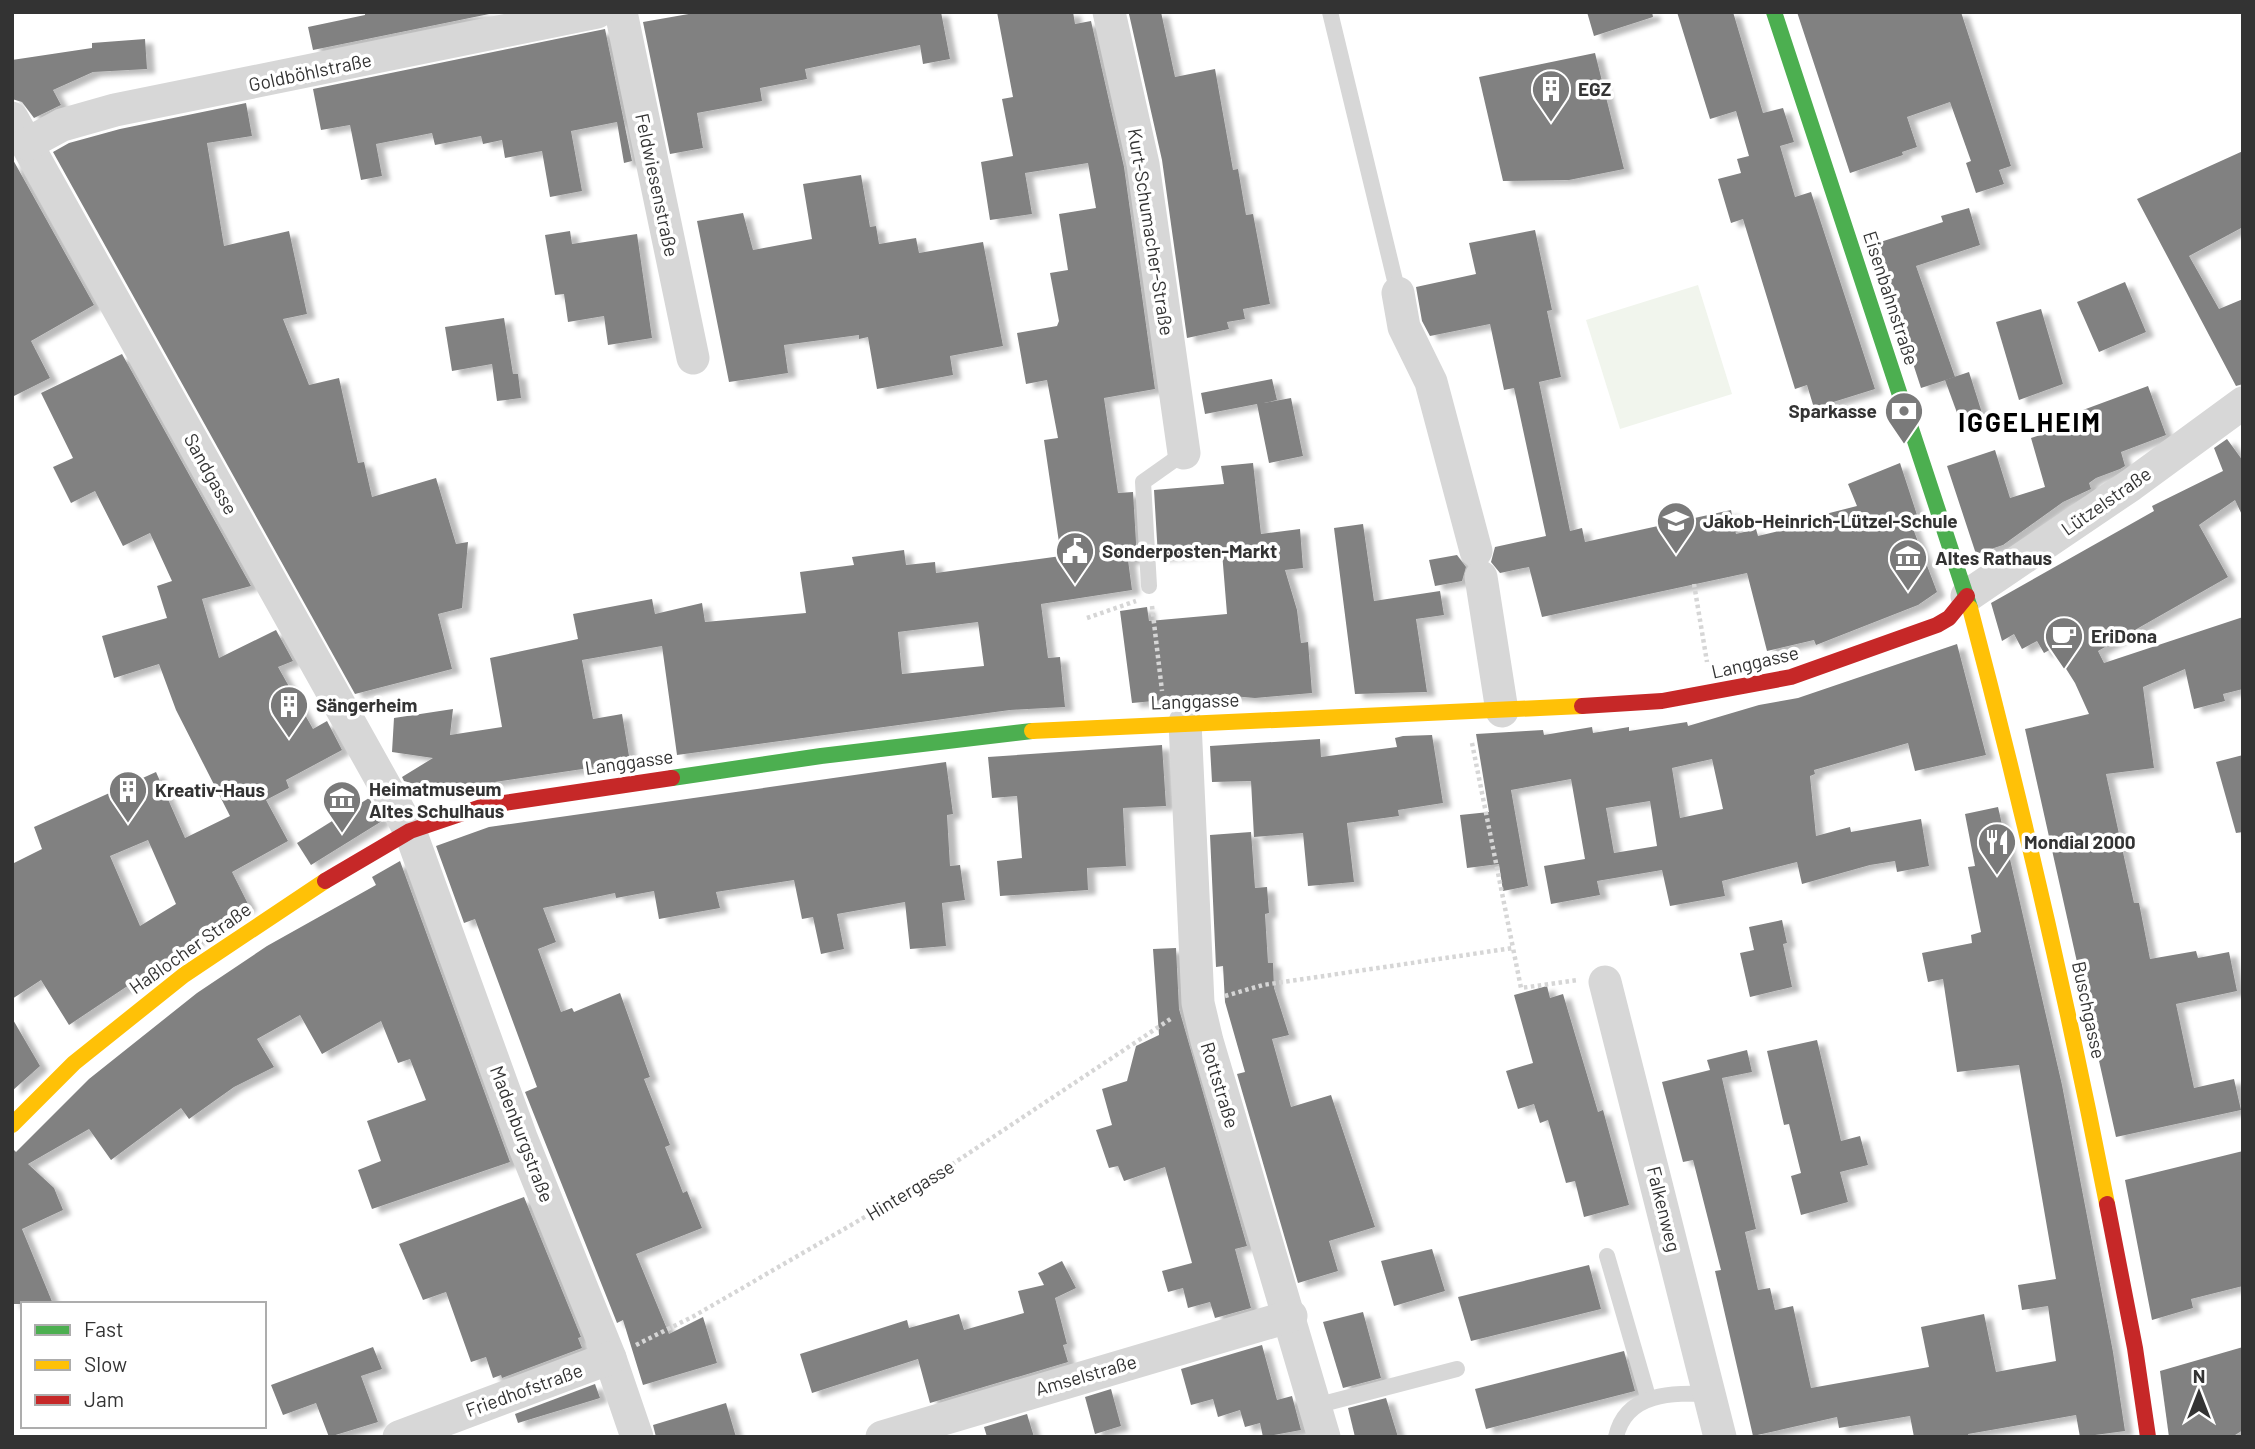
<svg xmlns="http://www.w3.org/2000/svg" width="2255" height="1449" font-family="Barlow,sans-serif">
<defs>
<filter id="shadow"><feDropShadow dx="8" dy="4.5" stdDeviation="2" flood-color="#0004"/></filter>
</defs>
<rect width="100%" height="100%" fill="#fff"/>
<path fill="#f1f5ed" d="M1698,285L1732,394L1620,429L1586,320Z"/>
<g fill="#818181" fill-rule="evenodd" filter="url(#shadow)">
<path d="M365,12H499L313,50L308,27L365,15Z"/>
<path d="M700,12H941L950,59L923,64L920,45L805,69L807,79L760,88L762,101L697,113L703,148L670,154L643,22Z"/>
<path d="M997,12H1073L1075,24L1091,21L1124,167L1155,389L1104,398L1118,493L1133,492L1137,559L1128,560L1132,590L1041,604L1048,658L1060,657L1065,707L1010,710L677,755L662,646L582,660L593,719L622,714L630,762L481,784L446,793L404,781L402,777L433,758L392,752L394,718L453,709L450,735L502,727L490,658L578,639L573,614L652,599L655,614L702,603L705,622L806,613L800,572L854,565L852,557L904,550L906,565L935,562L936,573L1061,556L1044,440L1058,438L1047,380L1026,384L1017,333L1057,326L1059,321L1050,273L1068,270L1059,214L1096,208L1088,163L1025,173L1032,214L990,220L981,162L1013,156L1002,99L1013,97ZM978,622L984,666L902,674L898,632Z"/>
<path d="M1161,12L1175,77L1215,69L1233,170L1238,169L1246,215L1253,214L1270,304L1243,309L1245,319L1227,322L1229,329L1187,338L1162,160L1129,14Z"/>
<path d="M1587,12H1652L1653,17L1594,36Z"/>
<path d="M1677,12H1733L1763,113L1783,108L1794,142L1780,146L1795,197L1811,192L1875,389L1814,408L1807,385L1795,389L1743,219L1731,223L1718,179L1741,173L1737,159L1749,156L1736,111L1710,119Z"/>
<path d="M1797,12H1961L2011,166L1999,170L2004,184L1976,193L1966,163L1971,161L1950,102L1907,117L1917,147L1902,152L1903,155L1850,173Z"/>
<path d="M605,29L632,161L624,163L617,122L571,131L582,191L550,197L542,151L505,158L502,140L483,144L481,136L435,145L432,133L376,144L382,176L361,180L350,125L321,130L313,89Z"/>
<path d="M145,39L147,69L93,72L53,90L61,105L34,118L22,102L12,99V60L92,48V43Z"/>
<path d="M1595,53L1624,169L1569,180L1503,181L1479,77Z"/>
<path d="M246,103L252,136L207,143L224,246L289,231L307,314L283,319L309,385L339,378L358,463L364,462L372,497L436,478L456,544L468,542L462,608L438,614L452,669L355,694L53,152L69,143L120,129Z"/>
<path d="M2243,151V227L2189,256L2219,309L2243,299V384L2236,386L2137,199Z"/>
<path d="M12,158L94,305L31,341L50,378L12,397Z"/>
<path d="M861,175L870,227L876,226L879,244L916,238L919,253L983,242L1003,346L950,356L953,375L877,389L868,337L859,339V335L784,345L788,373L729,382L697,221L743,213L753,250L812,239L803,184Z"/>
<path d="M1969,208L1980,245L1916,266L1955,377L1921,388L1874,244L1943,222L1941,216Z"/>
<path d="M1535,230L1552,310L1547,311L1561,377L1539,382L1570,531L1582,528L1585,542L1731,510L1736,534L1756,529L1758,536L1799,526L1798,521L1857,506L1848,484L1900,463L1917,515L1909,518L1937,592L1918,605L1816,645L1814,640L1767,651L1747,573L1542,617L1529,567L1500,573L1491,562L1495,547L1546,536L1514,388L1504,390L1490,324L1430,336L1422,321L1416,287L1476,274L1469,243Z"/>
<path d="M570,231L572,244L637,234L652,338L608,345L604,316L568,322L564,294L555,295L545,235Z"/>
<path d="M2125,282L2146,332L2099,352L2077,302Z"/>
<path d="M2041,309L2063,384L2019,400L1996,322Z"/>
<path d="M504,318L513,374H518L521,398L497,401L492,364L452,371L445,327Z"/>
<path d="M122,354L251,586L202,599L219,658L276,630L293,661L278,667L313,729L327,721L342,750L286,780L289,788L266,800L288,841L232,872L249,906L201,934V937L69,1025L41,980L12,999V864L42,849L34,827L156,772L185,838L230,816L176,710L159,664L114,678L102,636L167,618L157,586L172,581L150,533L123,546L95,491L71,503L53,467L73,458L41,393ZM148,840L176,904L140,926L110,856Z"/>
<path d="M1969,372L1982,413L1960,421L1945,380Z"/>
<path d="M1272,379L1277,400L1264,403L1291,398L1303,456L1269,463L1257,404L1205,414L1201,393Z"/>
<path d="M2148,386L2166,435L2121,452L2125,466L2120,469L2096,478L2089,483L2091,489L2063,502L2003,545L1976,554L1947,466L1995,450L2010,498L2045,487L2031,438L2087,420L2083,410Z"/>
<path d="M2227,439L2243,461V517L2235,500L2199,525L2228,577L2098,651L2104,663L2243,617V689L2223,694L2225,701L2194,709L2185,669L2143,687L2154,768L2106,774L2134,903H2139L2150,959L2196,951L2198,958L2229,952L2237,991L2176,1004L2194,1088L2234,1079L2241,1110L2116,1137L2025,729L2089,714L2075,683L2053,648L2044,653L2037,641L2022,649L2014,634L2002,641L1991,603L2154,511L2152,506L2223,471L2214,448Z"/>
<path d="M1253,463L1261,534L1300,529L1303,568L1285,570L1297,610L1301,643L1308,642L1312,693L1255,698L1220,695L1132,703L1120,611L1147,607L1149,621L1227,614L1222,552L1158,557L1154,490L1224,484L1221,466Z"/>
<path d="M1363,524L1374,601L1440,591L1444,615L1416,619L1427,692L1355,694L1334,528Z"/>
<path d="M1457,555L1466,567L1462,581L1435,586L1429,560Z"/>
<path d="M1957,644L1986,755L1915,771L1908,743L1814,770L1815,774L1810,776L1816,836L1850,827L1851,832L1921,819L1929,866L1897,872L1895,861L1870,865L1802,884L1797,862L1722,881L1725,896L1670,906L1662,870L1597,881L1600,895L1551,904L1544,866L1585,859L1571,779L1511,790L1528,886L1503,891L1499,864L1467,868L1460,815L1489,812L1476,734L1543,730L1544,735L1592,727L1593,733L1629,727V731L1687,722L1688,726L1759,705L1798,698ZM1712,759L1723,809L1680,818L1672,768ZM1650,801L1657,846L1614,853L1606,808Z"/>
<path d="M1432,735L1443,803L1398,810L1399,816L1347,823L1354,882L1308,886L1303,833L1254,837L1251,781L1212,782L1210,746L1320,739L1321,757L1397,747L1395,738L1403,736Z"/>
<path d="M1162,745L1166,806L1123,808L1126,866L1087,868L1088,890L1000,896L997,861L1022,858L1017,796L992,798L988,757Z"/>
<path d="M2243,755V832L2236,833L2216,762Z"/>
<path d="M946,762L953,814L947,815L950,866L960,865L965,900L942,903L946,946L910,949L905,902L837,914L844,949L821,954L813,917L802,919L794,880L716,892L720,908L659,919L654,891L616,898L615,893L543,908L556,942L538,949L561,1012L572,1008L574,1012L620,993L650,1077L644,1079L670,1145L665,1147L683,1193L687,1191L702,1228L636,1254L669,1334L703,1317L717,1363L643,1385L623,1320L617,1323L525,1092L537,1087L475,919L464,923L436,846L489,827Z"/>
<path d="M369,798L382,821L311,865L297,843Z"/>
<path d="M1998,807L2062,1085L2113,1352L2125,1431L2080,1437L2076,1415L1968,1434V1437H1914L1910,1416L1839,1428L1837,1417L1753,1436L1715,1271L1721,1270L1693,1160L1683,1162L1662,1082L1710,1070L1707,1060L1747,1050L1752,1072L1722,1078L1756,1229L1745,1232L1758,1290L1770,1288L1775,1310L1793,1306L1811,1388L1929,1367L1921,1327L1984,1314L1996,1372L2056,1361L2048,1306L2022,1310L2018,1285L2056,1279L2019,1065L1957,1072L1943,979L1928,982L1922,953L1972,943L1971,935L1981,932L1968,867L1975,866L1965,814Z"/>
<path d="M1251,832L1255,888L1267,887L1269,913L1265,914L1268,963H1273L1274,988L1289,1035L1272,1039L1291,1107L1331,1095L1375,1227L1329,1241L1338,1271L1298,1283L1237,1074L1245,1072L1225,1002L1223,966L1216,967L1210,835Z"/>
<path d="M400,861L510,1162L372,1209L358,1170L381,1161L367,1121L426,1100L410,1059L398,1063L381,1021L322,1054L300,1015L257,1039L274,1067L234,1087L189,1119L181,1108L111,1160L89,1129L28,1164L54,1188L63,1210L22,1229L53,1304H12V1148L16,1152L89,1079L197,993L267,946L376,885L372,877Z"/>
<path d="M1782,920L1787,943L1783,944L1792,987L1750,997L1740,953L1754,950L1749,927Z"/>
<path d="M1176,948L1179,1009L1247,1246L1235,1249L1251,1308L1215,1318L1210,1302L1188,1308L1183,1288L1168,1292L1162,1271L1192,1263L1165,1167L1124,1181L1118,1166L1109,1168L1096,1130L1112,1125L1102,1089L1127,1081L1136,1046L1159,1035L1153,949Z"/>
<path d="M1547,986L1550,998L1563,994L1598,1112L1603,1110L1629,1205L1584,1217L1575,1181L1566,1183L1548,1120L1540,1123L1534,1104L1518,1109L1506,1071L1533,1063L1514,995Z"/>
<path d="M12,1018L40,1066L12,1091Z"/>
<path d="M1817,1040L1841,1141L1860,1136L1868,1165L1840,1172L1848,1202L1801,1215L1791,1176L1801,1173L1789,1124L1784,1125L1767,1051Z"/>
<path d="M2243,1151V1286L2191,1299L2193,1308L2152,1320L2125,1180Z"/>
<path d="M524,1197L581,1337L578,1338L582,1348L502,1378L501,1375L493,1378L486,1357L471,1362L446,1292L423,1300L399,1244Z"/>
<path d="M1432,1249L1445,1291L1394,1306L1381,1261Z"/>
<path d="M1062,1261L1076,1288L1055,1298L1067,1344L1063,1345L1068,1362L930,1403L918,1359L812,1393L800,1354L907,1320L909,1328L959,1314L964,1330L1024,1313L1018,1291L1044,1285L1038,1273Z"/>
<path d="M1589,1265L1601,1309L1471,1341L1458,1297Z"/>
<path d="M1363,1312L1381,1378L1343,1388L1323,1322Z"/>
<path d="M1262,1345L1277,1400L1292,1396L1301,1430L1263,1437L1260,1423L1245,1427L1240,1410L1218,1417L1213,1399L1191,1405L1181,1369Z"/>
<path d="M373,1347L382,1369L361,1376L378,1422L329,1437L316,1403L283,1415L271,1385Z"/>
<path d="M2243,1347V1430L2232,1437H2169L2160,1371Z"/>
<path d="M1624,1351L1635,1391L1486,1429L1475,1389Z"/>
<path d="M595,1384L600,1398L518,1423L515,1414Z"/>
<path d="M1111,1389L1121,1426L1095,1434L1085,1397Z"/>
<path d="M1386,1398L1398,1437H1355L1348,1408Z"/>
<path d="M726,1403L736,1437H656L653,1425Z"/>
<path d="M1027,1414L1034,1437H987L984,1427Z"/>
</g>
<g fill="none" stroke-linecap="round" stroke-linejoin="round">
<g stroke="#d6d6d6" stroke-width="4.5" stroke-dasharray="3.5 3.5" stroke-linecap="butt">
<path d="M1694,584L1707,662"/>
<path d="M1152,606L1162,691"/>
<path d="M1087,618L1136,601"/>
<path d="M1472,743L1513,948"/>
<path d="M1225,996L1263,985L1513,948L1521,988L1578,980"/>
<path d="M636,1345L694,1316L927,1181L1172,1018"/>
</g>
<g stroke="#d7d7d7" stroke-width="16">
<path d="M1330,12L1398,293"/>
<path d="M1149,586L1143,482L1184,453"/>
<path d="M1607,1256L1648,1397"/>
<path d="M1315,1406L1457,1369"/>
<path d="M1616,1437C1626,1391 1675,1393 1711,1394"/>
</g>
<g stroke="#d7d7d7" stroke-width="33">
<path d="M621,12L693,358"/>
<path d="M1109,12L1143,164L1184,453"/>
<path d="M12,118L410,831L522,1140L610,1358L637,1437"/>
<path d="M27,144L62,125L115,110L597,12"/>
<path d="M1398,293L1404,327L1431,382L1476,551"/>
<path d="M1481,577L1502,711"/>
<path d="M1967,596L2131,485L2243,403"/>
<path d="M1185,722L1198,1003L1207,1041L1324,1437"/>
<path d="M1605,982L1720,1437"/>
<path d="M399,1437L610,1358"/>
<path d="M882,1437L1291,1316"/>
</g>
<g stroke="#4caf50" stroke-width="16">
<path d="M1774,12L1970,608"/>
<path d="M672,778L821,756L1032,731"/>
</g>
<g stroke="#ffc107" stroke-width="16">
<path d="M1970,608C2022,805 2068,1004 2107,1204"/>
<path d="M1032,731L1582,706"/>
<path d="M12,1125L74,1063L184,975L325,881"/>
</g>
<g stroke="#c62828" stroke-width="16">
<path d="M1582,706L1662,701L1791,677L1937,625L1949,618L1967,596"/>
<path d="M325,881L410,831L484,806L672,778"/>
<path d="M2107,1204L2135,1348L2148,1437"/>
</g>
</g>
<defs>
<g id="building-pin" transform="scale(2.0125)"><path d="M0 17L-7.5 6A9.5 9.5 0 1 1 7.5 6Z" fill="#7a7a7a" stroke="#fff"/><path d="M-4-6H4V6H1V3H-1V6H-4ZM-2.5-4.3h1.7v1.8h-1.7ZM.8-4.3h1.7v1.8H.8ZM-2.5-1h1.7V.8h-1.7ZM.8-1h1.7V.8H.8Z" fill="#fff"/></g>
<g id="bank-pin" transform="scale(2.0125)"><path d="M0 17L-7.5 6A9.5 9.5 0 1 1 7.5 6Z" fill="#7a7a7a" stroke="#fff"/><path d="M-6-4H6V4H-6ZM0-2.3a2.3 2.3 0 1 0 0 4.6a2.3 2.3 0 1 0 0-4.6Z" fill="#fff"/></g>
<g id="school-pin" transform="scale(2.0125)"><path d="M0 17L-7.5 6A9.5 9.5 0 1 1 7.5 6Z" fill="#7a7a7a" stroke="#fff"/><path d="M0-5L7-2L0 1L-7-2ZM-4 1L0 2.5L4 1V4Q0 6-4 4Z" fill="#fff"/></g>
<g id="civic-pin" transform="scale(2.0125)"><path d="M0 17L-7.5 6A9.5 9.5 0 1 1 7.5 6Z" fill="#7a7a7a" stroke="#fff"/><path d="M-.6-6.5H3V-4.5H.6V-3L4-1V1h2V6H-6V1h2V-1L-.6-3ZM-1.2 2.5V6h2.4V2.5Z" fill="#fff"/></g>
<g id="museum-pin" transform="scale(2.0125)"><path d="M0 17L-7.5 6A9.5 9.5 0 1 1 7.5 6Z" fill="#7a7a7a" stroke="#fff"/><path d="M0-6L6-3V-2H-6V-3ZM-5-1h2V3h-2ZM-1-1h2V3h-2ZM3-1h2V3H3ZM-6 4H6V6H-6Z" fill="#fff"/></g>
<g id="cafe-pin" transform="scale(2.0125)"><path d="M0 17L-7.5 6A9.5 9.5 0 1 1 7.5 6Z" fill="#7a7a7a" stroke="#fff"/><path d="M-5.5-4.5H6V0H3Q3 3.5 0 3.5H-2.5Q-5.5 3.5-5.5 0ZM3-3.2v2h1.7v-2ZM-6 4.5H4V6H-6Z" fill="#fff"/></g>
<g id="restaurant-pin" transform="scale(2.0125)"><path d="M0 17L-7.5 6A9.5 9.5 0 1 1 7.5 6Z" fill="#7a7a7a" stroke="#fff"/><path d="M-5-6h1v4h1v-4h1v4h1v-4h1v5L-1.5 .5V6h-2V.5L-5-1ZM5-6V6H3V1.5H1.5Q1.5-4 5-6Z" fill="#fff"/></g>
</defs>
<g fill-rule="evenodd">
<use href="#building-pin" x="1551" y="89"/>
<use href="#bank-pin" x="1904" y="411"/>
<use href="#school-pin" x="1676" y="521"/>
<use href="#civic-pin" x="1075" y="551"/>
<use href="#museum-pin" x="1908" y="558"/>
<use href="#cafe-pin" x="2064" y="636"/>
<use href="#building-pin" x="289" y="705"/>
<use href="#building-pin" x="128" y="790"/>
<use href="#museum-pin" x="342" y="800"/>
<use href="#restaurant-pin" x="1997" y="842"/>
</g>
<g text-anchor="middle" stroke-width="7" stroke-linejoin="round" paint-order="stroke">
<g font-size="19" fill="#333" stroke="#fff">
<text transform="translate(310 72) rotate(-12)" y="7">Goldböhlstraße</text>
<text transform="translate(657 185) rotate(78)" y="7">Feldwiesenstraße</text>
<text transform="translate(1151 232) rotate(81)" y="7">Kurt-Schumacher-Straße</text>
<text transform="translate(1891 298) rotate(72)" y="7">Eisenbahnstraße</text>
<text transform="translate(211 474) rotate(61)" y="7">Sandgasse</text>
<text transform="translate(2106 501) rotate(-35)" y="7">Lützelstraße</text>
<text transform="translate(1755 662) rotate(-13)" y="7">Langgasse</text>
<text transform="translate(1195 701) rotate(-2)" y="7">Langgasse</text>
<text transform="translate(629 762) rotate(-8)" y="7">Langgasse</text>
<text transform="translate(190 948) rotate(-35)" y="7">Haßlocher Straße</text>
<text transform="translate(2089 1010) rotate(78)" y="7">Buschgasse</text>
<text transform="translate(1220 1085) rotate(73)" y="7">Rottstraße</text>
<text transform="translate(522 1134) rotate(69)" y="7">Madenburgstraße</text>
<text transform="translate(910 1190) rotate(-31)" y="7">Hintergasse</text>
<text transform="translate(1664 1209) rotate(76)" y="7">Falkenweg</text>
<text transform="translate(1086 1375) rotate(-16)" y="7">Amselstraße</text>
<text transform="translate(524 1390) rotate(-20)" y="7">Friedhofstraße</text>
</g>
<g font-size="19" font-weight="bold" fill="#333" stroke="#fff" text-anchor="start">
<text x="1578" y="96">EGZ</text>
<text x="1877" y="418" text-anchor="end">Sparkasse</text>
<text x="1703" y="528">Jakob-Heinrich-Lützel-Schule</text>
<text x="1102" y="558">Sonderposten-Markt</text>
<text x="1935" y="565">Altes Rathaus</text>
<text x="2091" y="643">EriDona</text>
<text x="316" y="712">Sängerheim</text>
<text x="369" y="796">Heimatmuseum<tspan x="369" dy="22">Altes Schulhaus</tspan></text>
<text x="155" y="797">Kreativ-Haus</text>
<text x="2024" y="849">Mondial 2000</text>
</g>
<g font-size="26" font-weight="bold" letter-spacing="2" fill="#000" stroke="#fff">
<text x="2030" y="432">IGGELHEIM</text>
</g>
</g>
<rect width="2255" height="1449" fill="none" stroke="#333333" stroke-width="28"/>
<rect x="21" y="1302" width="245" height="126" fill="#ffffff" stroke="#adadad" stroke-width="2"/>
<rect x="35" y="1325" width="35" height="10" fill="#4caf50" stroke="#adadad" stroke-width="2"/>
<text x="84" y="1337" font-size="21" fill="#333333">Fast</text>
<rect x="35" y="1360" width="35" height="10" fill="#ffc107" stroke="#adadad" stroke-width="2"/>
<text x="84" y="1372" font-size="21" fill="#333333">Slow</text>
<rect x="35" y="1395" width="35" height="10" fill="#c62828" stroke="#adadad" stroke-width="2"/>
<text x="84" y="1407" font-size="21" fill="#333333">Jam</text>
<g transform="translate(2199 1393)" stroke="#ffffff" stroke-width="5" paint-order="stroke">
<path d="M0-5L12 26L0 18L-12 26Z" fill="#333333"/>
<text y="-10" font-size="19" font-weight="bold" text-anchor="middle" fill="#333333">N</text>
</g>
</svg>
